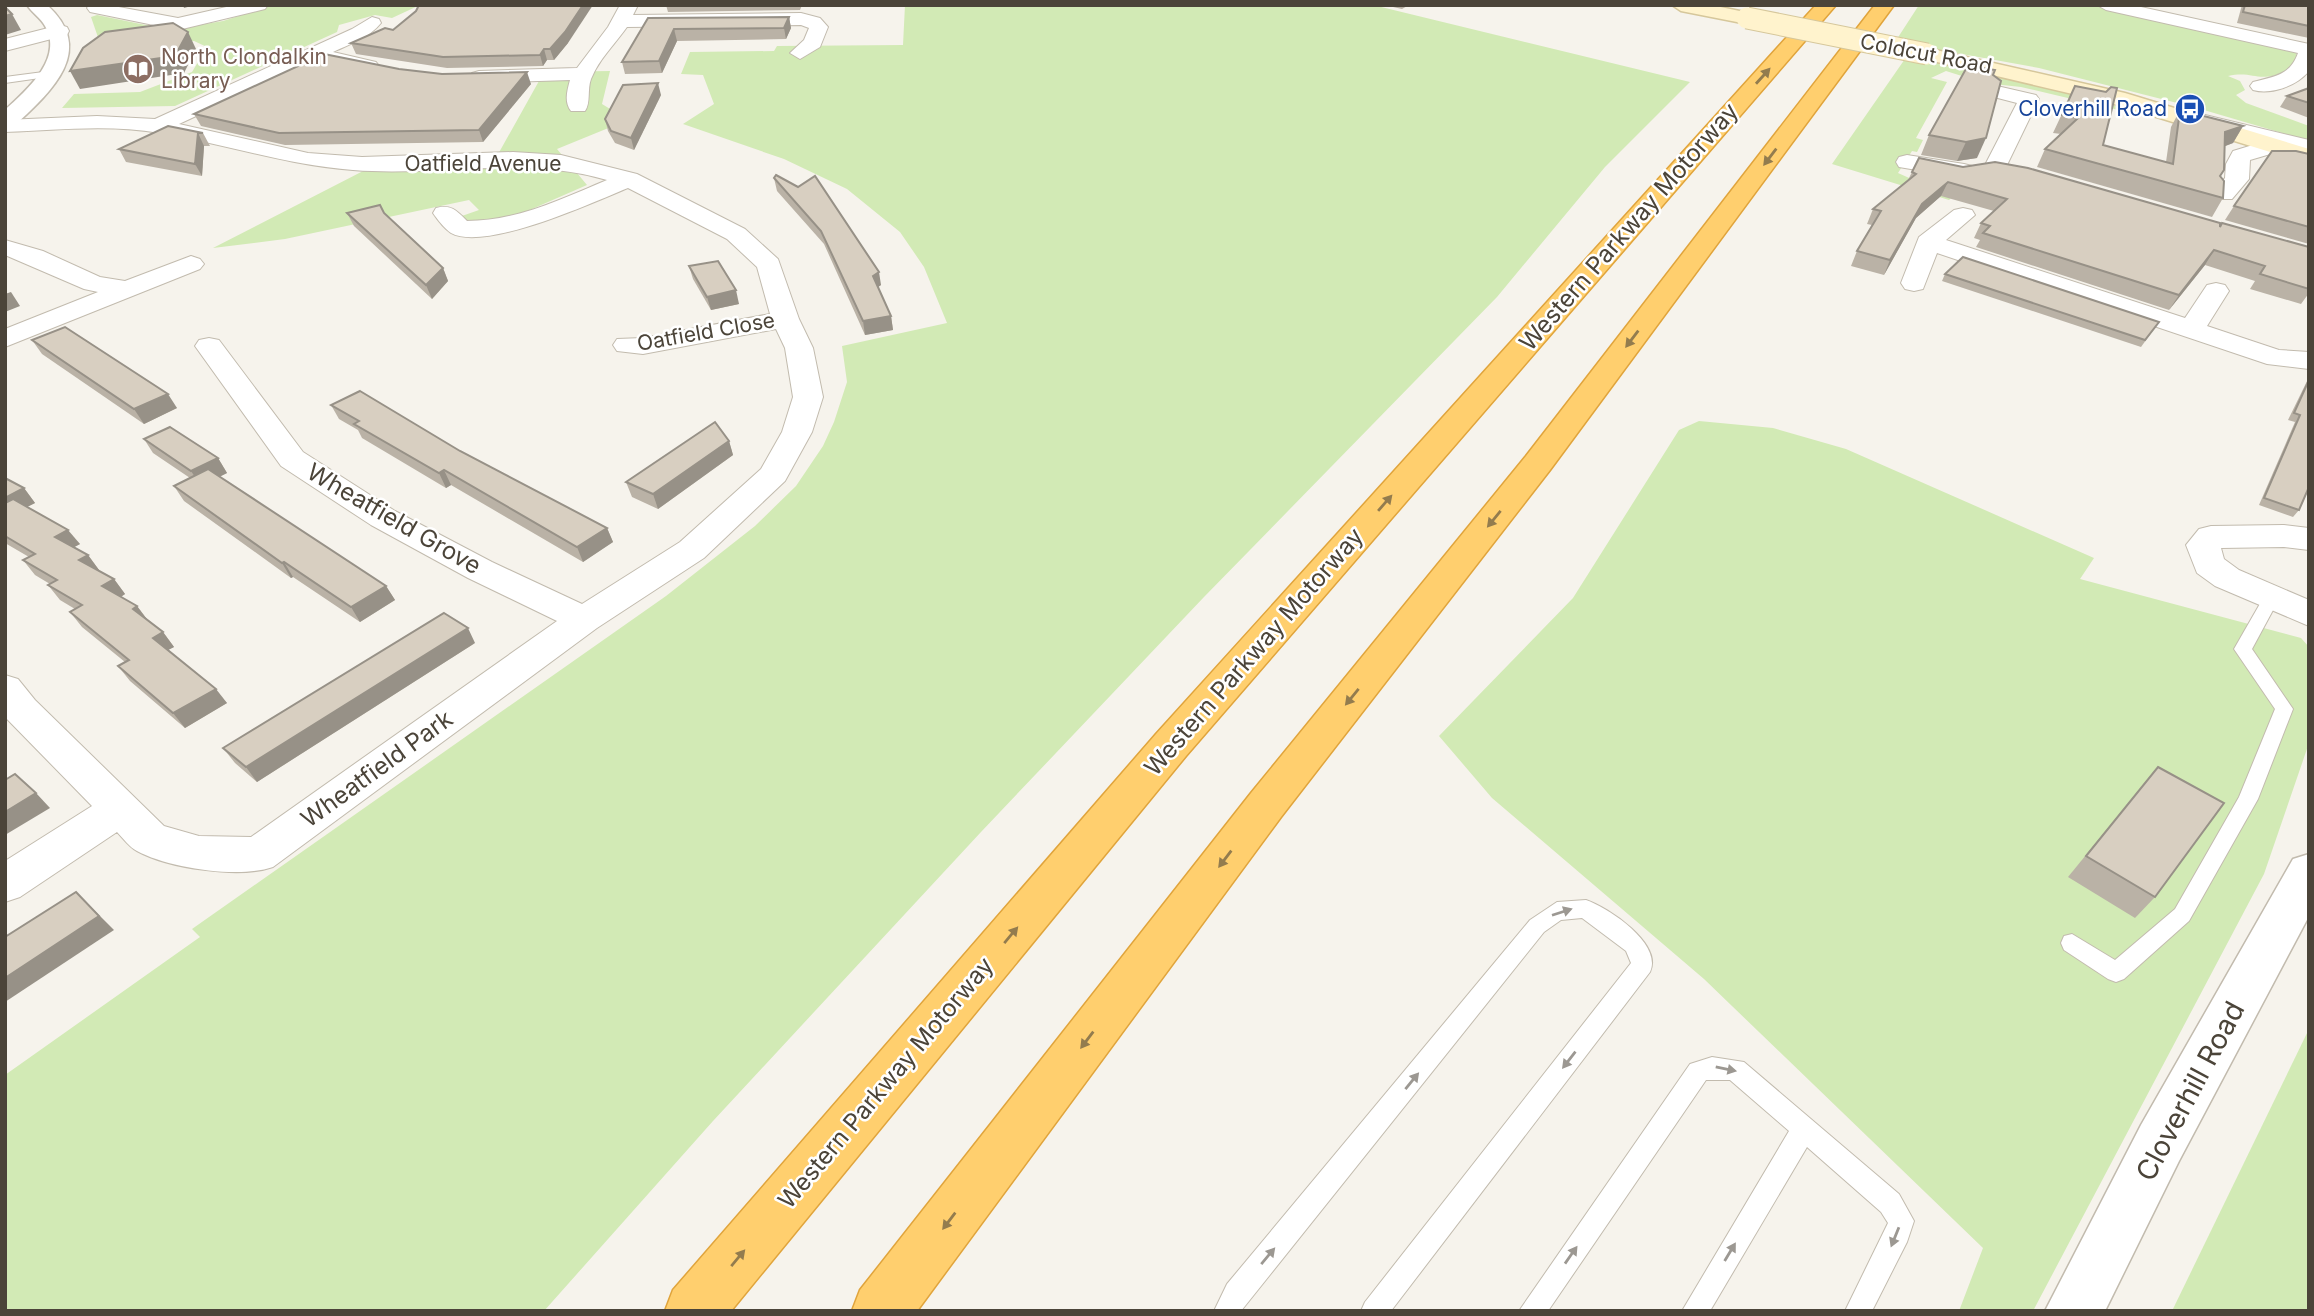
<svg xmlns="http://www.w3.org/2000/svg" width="2314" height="1316" font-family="Inter,sans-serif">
<rect width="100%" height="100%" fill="#f6f3ec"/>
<g fill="#d2eab5">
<path d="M273,5H420L392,18L375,15L339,25L337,32L175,106L62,108L74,94L140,92L192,72L207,47L194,41L101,46L91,17L97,15L170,30L223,21Z"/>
<path d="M905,5H1373L1690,82L1605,167L1497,297L1204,597L981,832L713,1121L544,1311H5V1075L200,937L192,929L666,596L755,526L796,486L823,446L834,422L847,382L842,346L947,323L924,267L900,232L847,189L784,159L683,124L714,104L703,75L681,74L690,52L774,51L777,46L903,45Z"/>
<path d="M1919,5H2095L2297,52L2293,68C2258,86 2256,70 2228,76L2240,81L2245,90L2236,95L2246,103L2309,126V141L2197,108L2039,68L1895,42Z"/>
<path d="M1907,56L2029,83L2104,102L2148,117L2021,87L1984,83L1946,71L1931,78L1947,82L1916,138L1923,140L1917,152L1912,151L1898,173L1952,197L1949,200L1832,164Z"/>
<path d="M610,71L602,104L628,120L557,149L587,185L500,223L474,226L459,217L479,210L469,200L285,239L213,248L367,169L492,165L544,72Z"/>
<path d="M1699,421L1773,428L1846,449L2094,558L2080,579L2301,638L2309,647V743L2264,874L2033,1311H1959L1983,1248L1704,979L1492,798L1439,736L1573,598L1679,430Z"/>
<path d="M2309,1029V1311H2172Z"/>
</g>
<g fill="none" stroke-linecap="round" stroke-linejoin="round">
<g stroke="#c2bbae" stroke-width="2">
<g id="service">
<path d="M51,71L56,74L54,76L5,83V77Z"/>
<path d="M2271,593L2279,599L2252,649L2293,709L2258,799L2189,921L2124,979L2116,982L2108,979L2064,950L2061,943L2064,936L2072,934L2115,960L2175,909L2239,797L2275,709L2234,649L2265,595Z"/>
<path d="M1586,900C1609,908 1663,944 1650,972L1391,1311H1361L1365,1302L1631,963L1626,951L1582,918L1561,920L1544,932L1241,1311H1214L1227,1284L1530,920L1557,902Z"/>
<path d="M1712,1057L1744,1062L1899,1194L1914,1221L1907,1242L1872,1311H1845L1888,1223L1881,1212L1807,1147L1710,1311H1682L1789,1131L1730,1080H1706L1548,1311H1519L1690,1064Z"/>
</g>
</g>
<g stroke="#c2bbae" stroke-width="2">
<g id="minor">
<path d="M89,5H108L178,18L235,5H268L265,9L178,30L90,12L87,8Z"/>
<path d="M620,5H638L633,15L801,13L820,18L828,27L820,47L800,59L790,53L804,40L809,28L801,25L627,27C615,44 599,59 591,79C587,89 591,103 585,111H571C564,102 567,91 570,80L479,83L472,81L469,77L472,73L479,71L577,68L608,27Z"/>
<path d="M2097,5H2132L2309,44V71C2297,86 2271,95 2253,90L2250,86L2253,82C2274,76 2290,76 2298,53L2106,10Z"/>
<path d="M372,17L379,19L381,23C369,38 350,44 333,52L376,62L379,66L376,70L369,72L316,60L179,124L308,153L362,157L513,152L561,155L637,174L745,229L778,259L799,319L813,348L823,397L812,432L785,481L704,558L597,628L273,867C239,879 168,868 137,851C129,847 123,838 117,832L20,897L5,902V861L92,806L5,717V675L18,679L35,700L164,826L199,836L251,837L557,621L468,578L371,525L281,466L195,346L199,340L209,338L219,340L303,452L395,511L492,562L582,604L680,542L761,469L782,432L793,397L785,348L776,329L643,354L617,351L613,345L617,339L643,338L770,314L757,267L727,239L628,188C594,202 485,252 451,233C445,229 437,219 433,213L436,208C451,204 457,211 467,221C517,221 561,199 607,180C523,155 439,177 353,170C287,165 225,144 160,133C109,124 56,130 5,132V120L97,116L155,119L352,29Z"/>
<path d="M60,25L67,27L69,31L67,35L5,51V39Z"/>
<path d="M1997,86L2036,95L2039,99L2007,165L2004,170H1988L1985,165L2017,103L1990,96L1987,92L1990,88Z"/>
<path d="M2201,114L2309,140V154L2286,146L2284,150L2250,160L2249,179L2232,199H2216L2212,194L2225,178L2226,164L2233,151L2266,141L2193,125L2190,120L2193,115Z"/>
<path d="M1907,155L1964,164L1972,166L1975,171L1972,176L1964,178L1899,167L1896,162L1899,157Z"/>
<path d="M1963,208L1972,210L1975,215L1946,240L2185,318L2207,285L2216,283L2225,285L2229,291L2207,326L2279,350L2309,352V369L2267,364L1937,253L1923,289L1914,291L1905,289L1901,283L1919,237L1954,210Z"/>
<path d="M5,240L43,251L100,277L125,281L191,256L200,259L204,264L200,269L5,347V329L98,292L84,289L5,255Z"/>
<path d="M2284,525L2309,528V550L2284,547L2221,548L2224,559L2239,570L2309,600V626L2215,586L2197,573L2186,545L2199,529L2211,526Z"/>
</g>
</g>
<g stroke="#c2bbae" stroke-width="3">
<g id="tertiary">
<path d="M27,5H47C98,51 50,93 13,127L5,129V110C27,90 64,58 45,26C41,18 32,13 27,5Z"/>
<path d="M2309,854V916L2179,1161L2105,1311H2045L2141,1125L2293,859Z"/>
</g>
</g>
<g stroke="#d6c79b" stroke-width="3">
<g id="secondary">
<path d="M1672,5H1711L1754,14L1757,18L1747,24L1681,11Z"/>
<path d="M1927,48L2125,93L2309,149V164L2111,103L1920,58L1917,54L1920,50Z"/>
</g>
</g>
<g stroke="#e0a43c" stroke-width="3">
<g id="motorway">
<path d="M1816,5H1836L1186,756L731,1311H665L673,1290L1156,734Z"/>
<path d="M1875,5H1894L1550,470L1281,817L917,1311H852L860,1290L1251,793L1526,456Z"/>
</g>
</g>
<use href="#service" fill="#fff" fill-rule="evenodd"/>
<use href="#minor" fill="#fff" fill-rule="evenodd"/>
<use href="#tertiary" fill="#fff" fill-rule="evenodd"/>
<use href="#secondary" fill="#fff3cd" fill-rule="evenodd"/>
<use href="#motorway" fill="#ffcf6e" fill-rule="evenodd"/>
<g stroke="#d6c79b" stroke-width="23" stroke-linecap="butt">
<path id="secondary-bridge" d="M1747,18L1927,54"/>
</g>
<use href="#secondary-bridge" stroke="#fff3cd" stroke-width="21"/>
</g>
<g fill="#bab2a6">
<path d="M666,5H802L800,10L668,12Z"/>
<path d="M1384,5H1409L1402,9Z"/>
<path d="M2242,5H2309V38L2237,23Z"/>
<path d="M789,17L791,28L786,39L677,41L662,73L625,74L622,62L648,18Z"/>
<path d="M351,43H568L554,60H547L543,66L447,68L356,54Z"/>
<path d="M1967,67L1977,158L1957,161L1921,155L1929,135Z"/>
<path d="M399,69L531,84L483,142L285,145L201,126L194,114Z"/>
<path d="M2075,86L2103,145L2166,162L2171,127L2180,110L2243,126L2233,143L2225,146L2220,176L2223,198L2212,217L2037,167L2045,149L2061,134L2053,133Z"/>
<path d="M2309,88V118L2280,107L2287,96Z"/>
<path d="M661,95L634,150L615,143L608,131L605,119Z"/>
<path d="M168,126L203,133L210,146H204L202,176L126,162L119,149Z"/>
<path d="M2309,154V244L2225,220L2234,206Z"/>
<path d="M1919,158L2309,247V293L2301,304L2250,289L2255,281L2205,265L2169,310L1976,247L1980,240L1974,238L1981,223L1994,211L1941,196L1916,218L1884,275L1851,266L1857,251L1872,225L1867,224L1873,209L1908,180Z"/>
<path d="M774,178L881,285L878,287L891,316L893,330L865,335L824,244L777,191Z"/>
<path d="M347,213L443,268L448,281L432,299L354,226Z"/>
<path d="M689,266L739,304L711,310L693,279Z"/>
<path d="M1945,274L2159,322L2141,347L1942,281Z"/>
<path d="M32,340L177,408L144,424L42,354Z"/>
<path d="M2309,377V487L2299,510L2293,517L2259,505L2295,422L2288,420Z"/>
<path d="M331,405L460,451L607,528L613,542L583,562L451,485L446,488L362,438L358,430L339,419Z"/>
<path d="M144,439L218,458L227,473L219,477L386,586L395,600L360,622L293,577L291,578L184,501L174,486L190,478L153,453Z"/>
<path d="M729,441L733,455L658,509L632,497L626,482Z"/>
<path d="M5,478L24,488L35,503L27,507L80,544L74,547L88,555L99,570H98L114,579L125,594L121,597L137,606L147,619L163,632L174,647L168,650L227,703L185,728L130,681L118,666L125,662L82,627L70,612L75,609L60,600L48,585L50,584L35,575L23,560L29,557L5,543Z"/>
<path d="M475,643L257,782L235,763L223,748Z"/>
<path d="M2158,767L2155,897L2135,918L2068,877Z"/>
</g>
<g fill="#979187">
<path d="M183,5H195L184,8Z"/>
<path d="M583,5H593L568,43L554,60L550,49Z"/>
<path d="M12,14L21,30L5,35V16Z"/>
<path d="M789,17L791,28L786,39L784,28Z"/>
<path d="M674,29L677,41L662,73L659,61Z"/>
<path d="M188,32L196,49L184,73L80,89L70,71Z"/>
<path d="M544,49L547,60L543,66L540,55Z"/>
<path d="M527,72L531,84L483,142L479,130Z"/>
<path d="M658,83L661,95L634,150L631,138Z"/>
<path d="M2243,126L2233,143L2215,150L2225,132Z"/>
<path d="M198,133L204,146L202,176L195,164Z"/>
<path d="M1986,138L1977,158L1957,161L1966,142Z"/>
<path d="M1948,182L1941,196L1916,218L1884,275L1890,260L1922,204Z"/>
<path d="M2214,250L2205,265L2169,310L2179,295Z"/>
<path d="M443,268L448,281L432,299L426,285Z"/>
<path d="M879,272L881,285L875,289L873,276Z"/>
<path d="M736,290L739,304L711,310L707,297Z"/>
<path d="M11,292L20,306L5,312V294Z"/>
<path d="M891,316L893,330L865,335L863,321Z"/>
<path d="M168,394L177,408L144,424L134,409Z"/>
<path d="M729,441L733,455L658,509L653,494Z"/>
<path d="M218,458L227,473L201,486L191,471Z"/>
<path d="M444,470L451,485L446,488L439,473Z"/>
<path d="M24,488L35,503L5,518V498Z"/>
<path d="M607,528L613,542L583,562L577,547Z"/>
<path d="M68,530L80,544L67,551L55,537Z"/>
<path d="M88,555L99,570L91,574L79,560Z"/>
<path d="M284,562L293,577L291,578L282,563Z"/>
<path d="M114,579L125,594L114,601L102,586Z"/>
<path d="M386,586L395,600L360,622L351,607Z"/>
<path d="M137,606L148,621L133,609Z"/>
<path d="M468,628L475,643L257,782L246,767Z"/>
<path d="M163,632L174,647L164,652L153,638Z"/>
<path d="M216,689L227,703L185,728L173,713Z"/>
<path d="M36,793L50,808L5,835V812Z"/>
<path d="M76,892L114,930L5,1002V978Z"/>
</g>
<g fill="#d8cfc1" stroke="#979187" stroke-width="2">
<path d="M419,5H583L565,32L550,49H544L540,55L443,57L351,43L385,28L393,30L416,11Z"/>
<path d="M2245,5H2309V26L2243,12Z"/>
<path d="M5,7L12,14L5,16Z"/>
<path d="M789,17L784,28L674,29L659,61L622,62L648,18Z"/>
<path d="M173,23L188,32L175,56L70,71L83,48L105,32Z"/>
<path d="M324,54L399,69L442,74L527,72L479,130L279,133L194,114Z"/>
<path d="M1971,66L1995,70L1993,75L2001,81L1986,138L1966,142L1929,135L1967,67Z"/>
<path d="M658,83L631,138L611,131L605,119L623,85Z"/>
<path d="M2075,86L2106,92L2111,87L2117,88L2103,145L2173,164L2180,110L2243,126L2225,132L2224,170L2220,176L2224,181L2223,198L2045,149L2078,118L2062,115Z"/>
<path d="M2309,88V103L2287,96Z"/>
<path d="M168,126L203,133H198L195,164L119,149Z"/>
<path d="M2272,151H2296L2309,154V227L2234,206Z"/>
<path d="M1919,158L1963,167L1995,162L2028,168L2220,223V227L2222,223L2309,247V289L2260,274L2265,266L2214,250L2179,295L1983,233L1990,226L1981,223L2007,199L1948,182L1922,204L1890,260L1857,251L1881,211L1873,209L1916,174L1912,172Z"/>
<path d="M776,175L798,187L815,176L879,272L873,276L891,316L863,321L821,231L774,178Z"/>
<path d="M380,205L384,213L443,268L426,285L347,213Z"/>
<path d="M1963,257L2159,322L2145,340L1945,274Z"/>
<path d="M718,261L736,290L707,297L689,266Z"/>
<path d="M65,327L168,394L134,409L32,340Z"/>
<path d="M2309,380V487L2299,510L2264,498L2300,415L2294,413Z"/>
<path d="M360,391L460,451L607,528L577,547L444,470L439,473L354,424L359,421L331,405Z"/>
<path d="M715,422L729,441L653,494L626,482Z"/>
<path d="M170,427L218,458L191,471L144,439Z"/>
<path d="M208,469L386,586L351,607L284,562L282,563L174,486Z"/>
<path d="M5,478L24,488L5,498Z"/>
<path d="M13,499L68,530L55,537L88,555L79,560L114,579L102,586L137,606L133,609L163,632L153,638L216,689L173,713L118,666L129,660L70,612L82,605L48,585L57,580L23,560L35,554L5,536V503Z"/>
<path d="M444,613L468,628L246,767L223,748Z"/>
<path d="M2158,767L2224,803L2155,897L2086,856Z"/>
<path d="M15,774L36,793L5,812V780Z"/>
<path d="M76,892L99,916L5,978V937Z"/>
</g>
<defs><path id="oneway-solid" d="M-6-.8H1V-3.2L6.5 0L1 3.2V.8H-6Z" transform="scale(1.75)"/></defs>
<g fill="#937c4e">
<use href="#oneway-solid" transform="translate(1763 76) rotate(-48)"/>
<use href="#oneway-solid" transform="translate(1770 157) rotate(127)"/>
<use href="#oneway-solid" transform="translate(1632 339) rotate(127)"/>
<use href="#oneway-solid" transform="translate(1385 503) rotate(-49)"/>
<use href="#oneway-solid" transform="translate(1494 519) rotate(129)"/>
<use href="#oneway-solid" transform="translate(1352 697) rotate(129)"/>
<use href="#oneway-solid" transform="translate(1225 859) rotate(127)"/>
<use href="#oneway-solid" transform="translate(1011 935) rotate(-50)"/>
<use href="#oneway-solid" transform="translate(1087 1040) rotate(127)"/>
<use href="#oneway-solid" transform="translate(949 1221) rotate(127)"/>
<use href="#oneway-solid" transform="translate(738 1258) rotate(-50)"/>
</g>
<g fill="#9c9892">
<use href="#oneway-solid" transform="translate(1562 912) rotate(-18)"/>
<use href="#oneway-solid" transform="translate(1569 1060) rotate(128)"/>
<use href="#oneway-solid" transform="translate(1726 1069) rotate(12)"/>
<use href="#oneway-solid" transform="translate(1412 1081) rotate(-51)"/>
<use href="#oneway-solid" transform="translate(1895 1237) rotate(112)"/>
<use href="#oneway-solid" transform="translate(1730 1252) rotate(-59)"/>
<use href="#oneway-solid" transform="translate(1571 1255) rotate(-55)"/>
<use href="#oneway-solid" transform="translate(1268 1256) rotate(-50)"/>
</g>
<defs>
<g id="library-disc" transform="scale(1.575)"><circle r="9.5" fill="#8d6e63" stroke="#fff"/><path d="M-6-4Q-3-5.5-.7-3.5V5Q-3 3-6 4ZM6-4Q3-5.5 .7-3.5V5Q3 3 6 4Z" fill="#fff"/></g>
<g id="bus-disc" transform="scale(1.575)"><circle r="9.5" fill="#1a4fb4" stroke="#fff"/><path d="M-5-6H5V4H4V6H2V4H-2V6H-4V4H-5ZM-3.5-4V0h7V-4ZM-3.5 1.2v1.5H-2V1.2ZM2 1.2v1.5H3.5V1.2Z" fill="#fff"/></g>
</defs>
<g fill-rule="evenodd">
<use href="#library-disc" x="138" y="69"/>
<use href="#bus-disc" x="2190" y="109"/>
</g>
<g text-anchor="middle" stroke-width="5" stroke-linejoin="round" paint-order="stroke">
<g font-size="21" fill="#4b4439" stroke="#fff">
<text transform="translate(1926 54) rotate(11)" y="7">Coldcut Road</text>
<text x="483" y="171">Oatfield Avenue</text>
<text transform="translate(706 332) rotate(-10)" y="7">Oatfield Close</text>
</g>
<g font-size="21" fill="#785e54" stroke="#fff" text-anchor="start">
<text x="161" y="64">North Clondalkin<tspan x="161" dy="24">Library</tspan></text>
</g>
<g font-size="21" fill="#164399" stroke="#fff" text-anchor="end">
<text x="2167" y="116">Cloverhill Road</text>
</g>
<g font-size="24" fill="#4b4439" stroke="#fff">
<text transform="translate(1629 227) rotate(-49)" y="8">Western Parkway Motorway</text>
<text transform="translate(394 519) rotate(30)" y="8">Wheatfield Grove</text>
<text transform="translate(1254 652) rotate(-49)" y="8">Western Parkway Motorway</text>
<text transform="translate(377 769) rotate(-36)" y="8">Wheatfield Park</text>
<text transform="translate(886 1083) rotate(-50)" y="8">Western Parkway Motorway</text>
</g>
<g font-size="28" fill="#4b4439" stroke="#fff">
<text transform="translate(2190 1091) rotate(-62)" y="10">Cloverhill Road</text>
</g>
</g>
<rect width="2314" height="1316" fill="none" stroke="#4b4439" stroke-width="14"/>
</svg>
